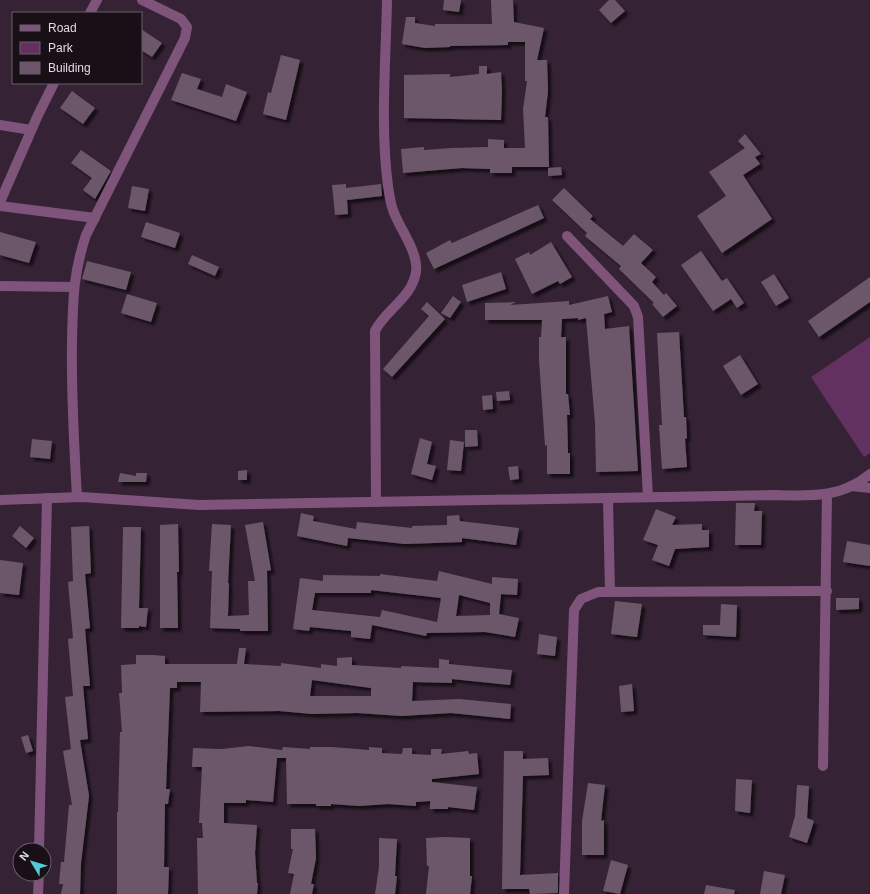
<svg xmlns="http://www.w3.org/2000/svg" width="870" height="894" font-family="Helvetica,sans-serif">
<defs>
<filter id="shadow"><feDropShadow dx="3.5" dy="3.5" stdDeviation="1" flood-color="#0009"/></filter>
</defs>
<rect width="100%" height="100%" fill="#352234"/>
<path fill="#633160" d="M870,337V453L864,457L811,377Z"/>
<g fill="#6c576a" fill-rule="evenodd" filter="url(#shadow)">
<path d="M444,0H461L459,12L443,10Z"/>
<path d="M491,0H513L514,22L544,28L537,60H547L548,91L545,117H548L549,167H512V173H490V169L462,168L403,173L401,149L424,147V150L452,148L488,147V139L504,140V148H525L523,109L527,81H525V42H508V45L450,46V47L425,48L402,44L406,17H415V23L435,26V24H492Z"/>
<path d="M609,0H615L625,11L611,23L599,10Z"/>
<path d="M141,29L162,43L152,57L141,50Z"/>
<path d="M281,55L300,60L286,120L263,114L268,92L271,93Z"/>
<path d="M479,66H487V74L501,72L502,91L501,120L404,118V75L450,74V77L479,74Z"/>
<path d="M182,73L201,79L197,89L222,97L226,84L247,92L236,121L171,100Z"/>
<path d="M72,91L95,108L83,124L60,108Z"/>
<path d="M745,134L761,154L755,157L760,164L743,175L772,219L722,253L697,216L726,196L709,172L745,148L738,141Z"/>
<path d="M81,150L111,171L95,199L83,190L92,178L71,163Z"/>
<path d="M561,167L562,175L548,176V168Z"/>
<path d="M346,184V188L381,184L382,196L347,200L348,214L335,215L332,185Z"/>
<path d="M132,186L149,189L145,211L128,208Z"/>
<path d="M564,188L593,216L590,219L623,246L634,234L653,250L641,263L656,277L652,282L664,295L666,293L677,306L663,317L652,304L654,303L619,269L621,266L585,236L587,233L552,200Z"/>
<path d="M538,205L544,218L434,269L426,253L450,240L452,243Z"/>
<path d="M146,222L180,233L175,248L141,237Z"/>
<path d="M0,232L36,242L29,263L0,255Z"/>
<path d="M551,242L572,277L560,284L558,281L532,294L515,259L529,252L530,255Z"/>
<path d="M701,251L722,281L727,278L744,303L737,308L731,299L713,311L681,265Z"/>
<path d="M192,255L219,267L215,276L188,264Z"/>
<path d="M87,261L131,272L126,290L82,279Z"/>
<path d="M501,272L506,289L467,302L462,285Z"/>
<path d="M774,274L789,298L776,306L761,282Z"/>
<path d="M870,277V302L819,337L808,321Z"/>
<path d="M127,294L157,303L151,322L121,313Z"/>
<path d="M453,296L461,302L450,318L441,313Z"/>
<path d="M608,296L612,312L604,314L605,329L629,326L638,471L596,472L595,423L586,318L578,320V318L562,319L561,337H566V394H568L570,415H567L568,453H570V474H547V445L545,446L539,360V337H541L542,320H485V303L516,302L510,305L569,301V305Z"/>
<path d="M427,302L445,319L392,377L383,369L429,316L421,309Z"/>
<path d="M679,332L684,417H686L687,438L685,439L687,467L662,469L659,425H662L657,333Z"/>
<path d="M740,355L758,384L741,395L723,366Z"/>
<path d="M509,391L510,400L497,401L496,392Z"/>
<path d="M492,395L493,409L483,410L482,396Z"/>
<path d="M465,430H477L478,446L465,447Z"/>
<path d="M420,438L432,442L427,464L436,466L432,480L411,474Z"/>
<path d="M32,439L52,441L50,459L30,457Z"/>
<path d="M450,440L464,442L461,471L447,470Z"/>
<path d="M518,466L519,479L510,480L508,467Z"/>
<path d="M247,470V480H238V471Z"/>
<path d="M120,473L136,476V473H147L146,482H118Z"/>
<path d="M736,503H755L754,511H762L761,545H735Z"/>
<path d="M656,509L676,517L672,525L702,524V530H709V547L675,549L669,566L652,560L658,545L643,540Z"/>
<path d="M301,513L314,516L313,521L356,529L357,522L412,528V526L447,525V516L459,515L460,521L519,528L516,545L462,538V542L405,544L348,538L347,546L297,536Z"/>
<path d="M263,522L271,570L267,571L268,631H240V629L210,628L212,571H209L212,524L231,525L228,583H229L228,616L249,615L248,581H255L245,525Z"/>
<path d="M178,524L179,572H177L178,628H160V525Z"/>
<path d="M20,526L34,538L26,548L12,536Z"/>
<path d="M89,526L91,573L85,574L90,628L85,629L90,686H83L88,739L80,740L89,796L81,863L80,894H61L63,884H59L61,862H64L69,805H72L63,751L71,749L65,697L73,696L68,639L73,638L68,582L73,581L71,527Z"/>
<path d="M123,527H141L139,608H148L146,627L139,626V628H121Z"/>
<path d="M847,541L870,545V566L843,562Z"/>
<path d="M0,560L23,563L19,595L0,593Z"/>
<path d="M439,571L492,584V577L518,579L517,595L501,594L499,614L519,618L515,637L485,632L427,633L426,636L372,625L370,639L351,637V631L310,627L309,631L293,629L300,578L323,581V575L380,576V574L437,581ZM371,590L441,598L437,622L382,610L380,617L312,610L315,593H371ZM459,595L490,603V615L456,616Z"/>
<path d="M836,598H859V609L836,610Z"/>
<path d="M615,601L642,604L637,637L611,634Z"/>
<path d="M721,604L737,605L736,637L703,635V625H720Z"/>
<path d="M539,634L557,637L555,656L537,654Z"/>
<path d="M239,648H246L244,664L281,666V663L321,668V664L337,666V658L352,657V665L401,668V666L439,668V659L449,660V664L512,670L510,685L452,679V683L413,682L412,701L459,699L511,704L510,719L451,713L402,716L357,713L312,714L279,711L200,712L201,682H177V688H170L166,789H170L168,804H165L164,867H169L168,894H117V812H118L120,732H122L119,693H122L121,665L136,664V655H153L165,656V664H237ZM312,680L371,688V696H310Z"/>
<path d="M632,684L634,711L621,712L619,686Z"/>
<path d="M28,735L33,751L26,753L21,737Z"/>
<path d="M249,746L282,750L283,747L310,749V747H332L369,750V747L382,748V753L402,754L403,748H412V754L431,755V749H442L441,754L468,751L469,754L477,753L479,774L432,779V782L477,787L474,810L448,807V809H430V801L416,802V806L388,804L359,806L331,804V806H316V804H287L286,758H277L273,802L246,800V803H224V823L257,825L255,853L257,883H258L257,894H198L197,838H203L202,823H199L202,767H192L193,748L222,749Z"/>
<path d="M504,751H523V759L548,758L549,775L523,776L520,875L558,873V893L530,894L529,889H502Z"/>
<path d="M736,779L752,780L750,813L735,811Z"/>
<path d="M588,783L605,785L601,821L604,820V855H582V821Z"/>
<path d="M797,785L809,786L807,818L814,821L807,843L789,837L795,816Z"/>
<path d="M291,829H315L316,858L311,884H314L312,894H290L294,874L288,873L293,849H291Z"/>
<path d="M445,837L470,838V876H472L470,894H426L429,866H427L426,838Z"/>
<path d="M379,838L397,839L395,876H397L395,894H375L379,867Z"/>
<path d="M611,860L628,865L620,894L603,891Z"/>
<path d="M764,871L785,875L781,894H760Z"/>
<path d="M706,885L735,890L734,894H704Z"/>
</g>
<g fill="none" stroke-linecap="round" stroke-linejoin="round">
<g stroke="#7f547b" stroke-width="10">
<path d="M90,13L97,0"/>
<path d="M0,125L31,130"/>
<path d="M0,202L38,115L54,83"/>
<path d="M0,206L95,218"/>
<path d="M567,236L634,306L638,317L648,497"/>
<path d="M0,286L73,287"/>
<path d="M851,486L870,488"/>
<path d="M77,497C74,445 71,393 72,341C73,300 73,274 86,235L185,38L187,27L181,19L142,0"/>
<path d="M608,498L610,592"/>
<path d="M0,500L82,497L199,505L777,495C812,496 841,498 870,474"/>
<path d="M376,502L375,331C385,310 412,298 416,272C419,251 397,226 392,207C390,200 389,193 388,186C380,126 386,60 387,0"/>
<path d="M823,766L827,494"/>
<path d="M39,850L47,498"/>
<path d="M38,894L39,874"/>
<path d="M564,894L574,610L581,599L598,592L827,591"/>
</g>
</g>
<rect x="12" y="12" width="130" height="72" fill="#180f17" stroke="#695f68"/>
<rect x="20" y="25" width="20" height="6" fill="#7f547b" stroke="#695f68"/>
<text x="48" y="32" font-size="12" fill="#e3d7e2">Road</text>
<rect x="20" y="42" width="20" height="12" fill="#633160" stroke="#695f68"/>
<text x="48" y="52" font-size="12" fill="#e3d7e2">Park</text>
<rect x="20" y="62" width="20" height="12" fill="#6c576a" stroke="#695f68"/>
<text x="48" y="72" font-size="12" fill="#e3d7e2">Building</text>
<g transform="translate(32 862) rotate(308)"><circle r="19" fill="#180f17" stroke="#695f68"/>
<path d="M0-3L7 15L0 10L-7 15Z" fill="#52cbd8"/>
<text y="-6" font-size="11" font-weight="bold" text-anchor="middle" fill="#e3d7e2">N</text>
</g>
</svg>
